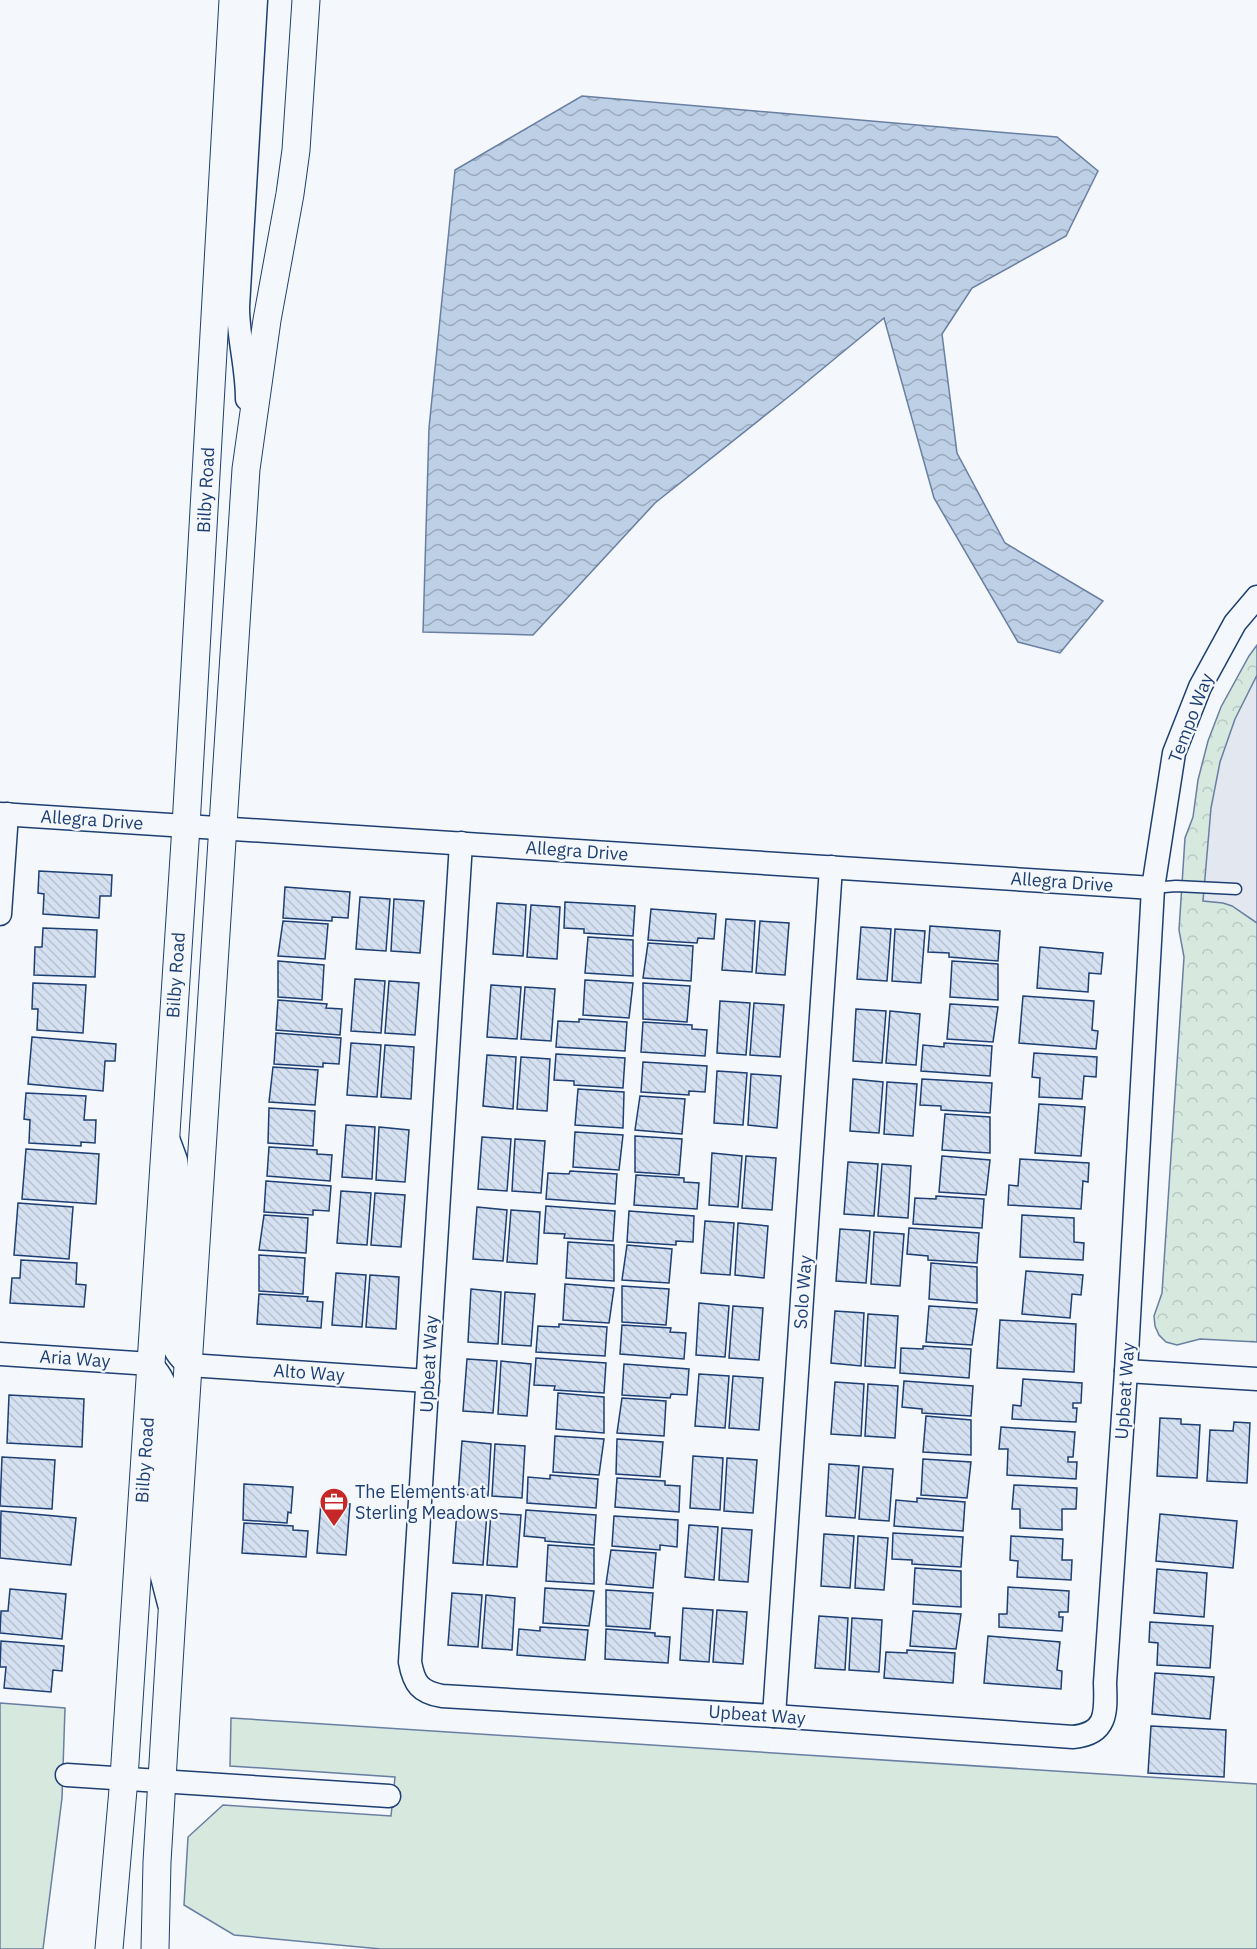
<svg xmlns="http://www.w3.org/2000/svg" width="1257" height="1949" font-family="'IBM Plex Sans',sans-serif">
<defs>
<pattern id="park-crowns" width="20" height="18" patternUnits="userSpaceOnUse" patternTransform="scale(1.5)"><rect width="20" height="18" fill="#d7e8df"/><path d="M2 6a3 3 0 1 1 6 0M12 15a3 3 0 1 1 6 0" fill="none" stroke="#b8c8c3"/></pattern>
<pattern id="water-waves" width="16" height="10" patternUnits="userSpaceOnUse" patternTransform="scale(1.5)"><rect width="16" height="10" fill="#bed0e5"/><path d="M0 5q4-4 8 0t8 0" fill="none" stroke="#9aaabe"/></pattern>
<pattern id="building-back-hatch" width="6" height="6" patternUnits="userSpaceOnUse" patternTransform="scale(1.5)"><rect width="6" height="6" fill="#d5e0f0"/><path d="M-1 5l2 2M0 0l6 6M5-1l2 2" fill="none" stroke="#b6c1d1"/></pattern>
</defs>
<rect width="100%" height="100%" fill="#f4f7fb"/>
<g fill="#d7e8df" stroke="#687fa3" stroke-width="1.5">
<path d="M0,1703L65,1708L62,1798L43,1949H0Z"/>
<path d="M231,1718L1257,1784V1949H381L234,1935L184,1905L188,1837L223,1805L391,1816L395,1777L230,1766Z"/>
</g>
<path fill="url(#park-crowns)" stroke="#687fa3" stroke-width="1.5" d="M1257,645V1342L1200,1339L1177,1345L1166,1342L1159,1335L1155,1326L1154,1316L1162,1293L1184,957L1179,930L1185,838L1193,817L1198,780L1208,741L1221,707L1249,656Z"/>
<path fill="#e3e8f0" stroke="#687fa3" stroke-width="1.5" d="M1257,675V923L1232,906L1223,903L1203,901L1211,808L1220,762L1235,719Z"/>
<path fill="url(#water-waves)" stroke="#687fa3" stroke-width="1.5" d="M582,96L1057,137L1098,171L1066,236L972,288L942,334L957,453L1005,543L1103,601L1060,653L1018,642L934,498L884,318L792,394L655,503L533,635L423,632L429,428L455,170Z"/>
<g fill="url(#building-back-hatch)" stroke="#1d3f73" stroke-width="1.5">
<path d="M39,871L112,875L111,896H100L99,918L43,914L44,894L38,893Z"/>
<path d="M285,887L350,892L348,918L332,917V921L283,918Z"/>
<path d="M360,897L390,899L386,951L356,949Z"/>
<path d="M394,899L424,901L420,953L391,951Z"/>
<path d="M565,902L635,906L633,936L584,933V929L564,928Z"/>
<path d="M497,903L526,905L523,956L493,954Z"/>
<path d="M531,905L560,907L557,959L527,957Z"/>
<path d="M651,909L716,914L714,939L698,938L697,943L648,940Z"/>
<path d="M726,919L755,921L752,972L722,970Z"/>
<path d="M283,921L328,924L325,959L278,956Z"/>
<path d="M760,921L789,923L785,975L756,973Z"/>
<path d="M930,926L1000,931L998,961L949,957V953L928,952Z"/>
<path d="M861,927L891,929L887,981L857,979Z"/>
<path d="M43,928L97,930L95,977L34,975L35,947H42Z"/>
<path d="M895,929L925,931L921,983L892,981Z"/>
<path d="M588,937L633,940V976L585,973Z"/>
<path d="M648,943L693,946L691,981L643,978Z"/>
<path d="M1040,947L1103,953L1101,974L1089,973L1088,992L1037,988Z"/>
<path d="M278,961L324,965L322,1000L278,997Z"/>
<path d="M952,961L998,964V1000L950,997Z"/>
<path d="M355,979L385,981L381,1033L351,1031Z"/>
<path d="M585,980L633,983L629,1018L583,1015Z"/>
<path d="M389,981L419,983L415,1035L385,1033Z"/>
<path d="M33,983L86,985L83,1033L37,1030L38,1009H32Z"/>
<path d="M643,983L690,986L687,1022L643,1019Z"/>
<path d="M491,985L521,987L517,1039L487,1037Z"/>
<path d="M525,987L555,989L551,1041L521,1039Z"/>
<path d="M1023,996L1094,1001L1092,1030L1098,1031L1096,1049L1019,1043Z"/>
<path d="M278,1000L327,1004L326,1008L342,1009L340,1035L276,1030Z"/>
<path d="M720,1001L750,1003L746,1055L717,1053Z"/>
<path d="M754,1003L784,1005L780,1057L750,1055Z"/>
<path d="M950,1004L998,1007L993,1042L947,1039Z"/>
<path d="M856,1009L886,1011L882,1063L853,1061Z"/>
<path d="M890,1011L920,1014L916,1065L886,1063Z"/>
<path d="M579,1019L627,1022L625,1051L556,1047L558,1021L579,1022Z"/>
<path d="M643,1022L692,1025V1029L707,1030L705,1056L641,1052Z"/>
<path d="M276,1033L341,1038L339,1064L323,1063V1067L274,1064Z"/>
<path d="M32,1037L116,1044L115,1061H105L103,1091L28,1084Z"/>
<path d="M351,1043L381,1045L377,1097L347,1095Z"/>
<path d="M944,1043L992,1046L990,1076L921,1071L923,1045L944,1047Z"/>
<path d="M385,1045L414,1047L411,1099L381,1097Z"/>
<path d="M1034,1053L1097,1057L1096,1077L1084,1076L1082,1099L1039,1097L1040,1078L1032,1077Z"/>
<path d="M556,1054L625,1058L623,1088L574,1085V1081L554,1080Z"/>
<path d="M487,1055L516,1057L513,1109L483,1106Z"/>
<path d="M521,1057L550,1059L547,1111L517,1109Z"/>
<path d="M643,1062L707,1066L705,1092L689,1091V1095L641,1092Z"/>
<path d="M273,1067L318,1070L315,1105L269,1102Z"/>
<path d="M717,1071L747,1073L743,1125L714,1123Z"/>
<path d="M751,1074L781,1076L777,1128L748,1125Z"/>
<path d="M853,1079L883,1082L879,1133L850,1131Z"/>
<path d="M922,1079L992,1083L990,1113L941,1110V1106L920,1105Z"/>
<path d="M887,1082L917,1084L913,1136L884,1134Z"/>
<path d="M578,1089L624,1092L623,1128L575,1125Z"/>
<path d="M26,1093L86,1096L84,1120H96L95,1143L81,1142V1146L29,1143L30,1120L24,1119Z"/>
<path d="M640,1096L685,1099L682,1134L635,1130Z"/>
<path d="M1039,1104L1085,1107L1081,1156L1035,1153Z"/>
<path d="M269,1108L315,1111L313,1146L268,1143Z"/>
<path d="M945,1114L990,1117V1153L942,1150Z"/>
<path d="M346,1125L375,1127L372,1179L342,1177Z"/>
<path d="M379,1127L409,1130L405,1182L376,1180Z"/>
<path d="M575,1132L623,1135L619,1170L573,1167Z"/>
<path d="M635,1136L682,1139L679,1175L635,1172Z"/>
<path d="M482,1137L511,1139L507,1191L478,1189Z"/>
<path d="M515,1139L545,1141L541,1193L512,1191Z"/>
<path d="M269,1147L317,1150V1154L332,1155L330,1181L267,1176Z"/>
<path d="M26,1149L99,1154L96,1204L22,1199Z"/>
<path d="M712,1153L742,1156L738,1207L709,1205Z"/>
<path d="M746,1156L776,1158L772,1210L742,1208Z"/>
<path d="M942,1156L990,1160L986,1195L939,1192Z"/>
<path d="M1020,1159L1089,1163L1088,1182L1083,1181L1081,1209L1008,1205L1009,1185L1018,1186Z"/>
<path d="M848,1162L878,1164L874,1216L844,1214Z"/>
<path d="M882,1164L911,1166L908,1218L878,1216Z"/>
<path d="M570,1171L617,1174L615,1204L546,1199L548,1173L569,1174Z"/>
<path d="M636,1175L684,1178V1182L699,1183L697,1209L634,1205Z"/>
<path d="M266,1181L331,1186L329,1211L313,1210V1215L264,1212Z"/>
<path d="M341,1191L371,1193L367,1245L337,1243Z"/>
<path d="M375,1193L405,1195L401,1247L371,1245Z"/>
<path d="M936,1196L984,1199L982,1228L913,1224L915,1198L936,1199Z"/>
<path d="M18,1203L73,1207L69,1259L14,1255Z"/>
<path d="M546,1206L615,1211L613,1241L564,1238L565,1234L544,1233Z"/>
<path d="M477,1207L507,1210L503,1261L473,1259Z"/>
<path d="M511,1210L540,1212L537,1264L507,1262Z"/>
<path d="M629,1211L694,1216L693,1242L676,1241V1245L627,1242Z"/>
<path d="M264,1215L308,1218L306,1253L259,1250Z"/>
<path d="M1022,1215L1074,1218V1242L1084,1243L1083,1260L1020,1257Z"/>
<path d="M705,1221L734,1223L730,1275L701,1273Z"/>
<path d="M738,1223L768,1226L764,1278L735,1275Z"/>
<path d="M909,1228L979,1233L977,1263L928,1260V1256L907,1254Z"/>
<path d="M840,1229L870,1231L866,1283L836,1281Z"/>
<path d="M874,1232L904,1234L900,1286L871,1284Z"/>
<path d="M568,1242L614,1245V1281L566,1278Z"/>
<path d="M627,1245L672,1249L669,1283L622,1280Z"/>
<path d="M259,1255L305,1258L303,1294L259,1291Z"/>
<path d="M21,1260L77,1263L76,1284L86,1285L84,1307L10,1303L12,1278H20Z"/>
<path d="M931,1263L977,1267V1303L929,1299Z"/>
<path d="M1026,1271L1083,1275L1081,1295L1072,1294L1070,1318L1022,1314Z"/>
<path d="M336,1273L366,1275L362,1327L332,1325Z"/>
<path d="M370,1275L399,1277L396,1329L366,1327Z"/>
<path d="M565,1284L614,1288L609,1323L563,1320Z"/>
<path d="M622,1286L669,1289L666,1325L622,1322Z"/>
<path d="M471,1289L501,1292L498,1344L468,1342Z"/>
<path d="M505,1292L535,1294L531,1346L502,1344Z"/>
<path d="M259,1294L308,1297L307,1301L323,1302L321,1328L257,1324Z"/>
<path d="M699,1303L729,1306L725,1357L696,1355Z"/>
<path d="M733,1306L763,1308L759,1360L729,1358Z"/>
<path d="M929,1306L977,1309L972,1345L926,1342Z"/>
<path d="M835,1311L864,1313L861,1366L831,1363Z"/>
<path d="M868,1314L898,1316L895,1368L865,1366Z"/>
<path d="M1000,1320L1076,1324L1074,1372L997,1368Z"/>
<path d="M559,1324L607,1327L605,1356L536,1352L538,1326L559,1327Z"/>
<path d="M622,1325L671,1328L670,1332L686,1333L684,1359L620,1354Z"/>
<path d="M923,1346L971,1349L969,1378L900,1373L901,1348L923,1349Z"/>
<path d="M536,1358L606,1363L604,1393L554,1390L555,1386L534,1385Z"/>
<path d="M467,1359L497,1361L493,1413L463,1411Z"/>
<path d="M501,1361L531,1364L527,1416L498,1414Z"/>
<path d="M624,1364L689,1369L687,1395L671,1394L670,1398L622,1395Z"/>
<path d="M699,1374L729,1376L725,1428L695,1426Z"/>
<path d="M733,1376L763,1378L759,1430L729,1428Z"/>
<path d="M1023,1379L1082,1383L1081,1403H1073V1408H1077L1076,1422L1012,1419L1013,1405L1021,1406Z"/>
<path d="M904,1381L973,1386L971,1416L922,1413V1409L902,1407Z"/>
<path d="M835,1382L864,1384L861,1436L831,1434Z"/>
<path d="M868,1384L898,1386L895,1438L865,1436Z"/>
<path d="M558,1393L604,1397V1433L556,1429Z"/>
<path d="M9,1395L84,1399L82,1447L7,1443Z"/>
<path d="M622,1398L666,1401L664,1436L617,1433Z"/>
<path d="M926,1416L971,1420V1455L923,1452Z"/>
<path d="M1160,1418L1181,1419V1424L1200,1425L1197,1478L1157,1476Z"/>
<path d="M1234,1422L1250,1423L1247,1483L1207,1481L1210,1430L1233,1431Z"/>
<path d="M1001,1427L1075,1432L1073,1457H1068V1462H1077L1076,1479L1007,1475L1008,1449H999Z"/>
<path d="M555,1436L604,1439L599,1475L553,1472Z"/>
<path d="M617,1439L663,1442L660,1477L616,1474Z"/>
<path d="M462,1441L491,1444L488,1496L458,1494Z"/>
<path d="M495,1444L525,1446L522,1498L492,1496Z"/>
<path d="M693,1456L723,1458L720,1510L690,1508Z"/>
<path d="M2,1457L55,1460L52,1509L0,1506Z"/>
<path d="M727,1458L757,1460L753,1513L724,1511Z"/>
<path d="M923,1459L971,1462L967,1498L921,1495Z"/>
<path d="M829,1464L859,1466L855,1518L826,1516Z"/>
<path d="M863,1467L893,1469L889,1521L859,1519Z"/>
<path d="M550,1475L598,1479L596,1508L527,1503L528,1477L550,1479Z"/>
<path d="M617,1478L665,1481V1485L680,1486L679,1512L615,1507Z"/>
<path d="M244,1484L293,1487L291,1513L288,1512L287,1523L243,1520Z"/>
<path d="M1014,1485L1077,1488L1076,1509H1062V1530L1020,1528V1509H1012Z"/>
<path d="M917,1498L965,1502L963,1531L894,1526L896,1500L917,1502Z"/>
<path d="M321,1502L350,1504L346,1555L317,1553Z"/>
<path d="M526,1510L596,1515L594,1545L545,1541V1538L524,1536Z"/>
<path d="M1,1511L76,1518L71,1565L0,1558Z"/>
<path d="M457,1511L487,1513L483,1565L453,1563Z"/>
<path d="M491,1513L521,1515L517,1567L487,1565Z"/>
<path d="M1160,1514L1237,1521L1233,1568L1156,1561Z"/>
<path d="M614,1516L678,1520L677,1547L660,1545V1550L612,1546Z"/>
<path d="M244,1523L293,1526V1530L308,1531L306,1557L242,1553Z"/>
<path d="M689,1525L718,1527L714,1580L685,1577Z"/>
<path d="M722,1528L752,1530L748,1582L719,1580Z"/>
<path d="M893,1533L963,1537L961,1567L912,1564V1560L892,1559Z"/>
<path d="M824,1534L854,1536L850,1588L821,1586Z"/>
<path d="M858,1536L888,1538L884,1590L855,1588Z"/>
<path d="M1011,1536L1063,1539L1062,1560H1072L1071,1580L1017,1577L1018,1561L1010,1560Z"/>
<path d="M548,1545L594,1548V1584L546,1581Z"/>
<path d="M611,1550L656,1553L653,1588L606,1584Z"/>
<path d="M915,1568L961,1571V1607L913,1604Z"/>
<path d="M1157,1569L1207,1573L1204,1617L1154,1613Z"/>
<path d="M1008,1587L1069,1591L1068,1612H1059V1617H1063L1062,1631L999,1627V1614H1007Z"/>
<path d="M545,1588L594,1591L589,1626L543,1623Z"/>
<path d="M10,1589L66,1594L62,1639L0,1633L1,1611H8Z"/>
<path d="M606,1590L653,1593L650,1629L606,1626Z"/>
<path d="M452,1593L482,1595L478,1647L448,1645Z"/>
<path d="M486,1595L515,1598L512,1650L482,1648Z"/>
<path d="M683,1608L713,1610L709,1662L680,1660Z"/>
<path d="M717,1610L747,1612L743,1664L713,1662Z"/>
<path d="M913,1611L961,1614L956,1649L910,1646Z"/>
<path d="M819,1616L848,1618L845,1670L815,1668Z"/>
<path d="M852,1618L882,1620L879,1672L849,1670Z"/>
<path d="M1150,1622L1213,1626L1210,1668L1157,1665L1158,1643L1149,1642Z"/>
<path d="M540,1627L588,1630L585,1660L517,1655L519,1629L540,1631Z"/>
<path d="M606,1629L655,1633V1636L670,1637L668,1663L605,1659Z"/>
<path d="M988,1636L1060,1642L1057,1670L1062,1671L1061,1689L984,1683Z"/>
<path d="M1,1641L64,1646L62,1671L53,1670L51,1692L4,1688L6,1667H0Z"/>
<path d="M907,1650L955,1653L953,1683L884,1678L886,1652L907,1653Z"/>
<path d="M1155,1673L1214,1677L1210,1719L1152,1714Z"/>
<path d="M1151,1726L1226,1730L1224,1777L1148,1773Z"/>
</g>
<g fill="none" stroke-linecap="round" stroke-linejoin="round">
<g stroke="#1d3f73" stroke-width="13">
<path id="service" d="M1153,888L1176,886L1236,889"/>
</g>
<g stroke="#1d3f73" stroke-width="25">
<g id="minor">
<path d="M247,399C247,366 238,338 238,307L256,0"/>
<path d="M0,814L1153,888"/>
<path d="M461,843L410,1662C414,1684 420,1692 442,1696L774,1716L1073,1737C1108,1734 1106,1711 1105,1683L1126,1371L1153,888L1174,753L1200,687L1235,623L1257,597"/>
<path d="M0,914L7,814"/>
<path d="M169,1141L176,1160L180,1196L171,1336C173,1349 178,1357 189,1365L428,1381"/>
<path d="M0,1354L151,1364C162,1376 167,1386 168,1402L159,1554L161,1573L169,1604"/>
<path d="M1126,1371L1257,1379"/>
<path d="M774,1716L831,867"/>
<path d="M67,1775L389,1796"/>
</g>
</g>
<g stroke="#1d3f73" stroke-width="29">
<g id="tertiary">
<path d="M109,1949L124,1778L186,826L233,0"/>
<path d="M155,1949L157,1862L172,1614L246,469L267,320L290,194L296,150L306,0"/>
</g>
</g>
<use href="#service" stroke="#f4f7fb" stroke-width="10"/>
<use href="#minor" stroke="#f4f7fb" stroke-width="22"/>
<use href="#tertiary" stroke="#f4f7fb" stroke-width="27"/>
</g>
<defs>
<g id="office-pin" transform="scale(1.5)"><path d="M0 17L-7.5 6A9.5 9.5 0 1 1 7.5 6Z" fill="#c62828" stroke="#f4f7fb"/><path d="M-6-3h4V-5.5h4V-3h4V5H-6ZM-1-4.5V-3h2v-1.5ZM-6 0V1H6V0Z" fill="#fff"/></g>
</defs>
<g fill-rule="evenodd">
<use href="#office-pin" x="334" y="1502"/>
</g>
<g text-anchor="middle" stroke-width="4.5" stroke-linejoin="round" paint-order="stroke">
<g font-size="18" fill="#1d3f73" stroke="#f4f7fb">
<text transform="translate(206 490) rotate(-87)" y="6">Bilby Road</text>
<text transform="translate(1191 718) rotate(-69)" y="6">Tempo Way</text>
<text transform="translate(92 820) rotate(4)" y="6">Allegra Drive</text>
<text transform="translate(577 851) rotate(4)" y="6">Allegra Drive</text>
<text transform="translate(1062 882) rotate(4)" y="6">Allegra Drive</text>
<text transform="translate(176 975) rotate(-86)" y="6">Bilby Road</text>
<text transform="translate(803 1292) rotate(-86)" y="6">Solo Way</text>
<text transform="translate(75 1359) rotate(4)" y="6">Aria Way</text>
<text transform="translate(429 1364) rotate(-87)" y="6">Upbeat Way</text>
<text transform="translate(309 1373) rotate(4)" y="6">Alto Way</text>
<text transform="translate(1125 1391) rotate(-86)" y="6">Upbeat Way</text>
<text transform="translate(145 1460) rotate(-86)" y="6">Bilby Road</text>
<text transform="translate(757 1715) rotate(4)" y="6">Upbeat Way</text>
</g>
<g font-size="18" fill="#1d3f73" stroke="#f4f7fb" text-anchor="start">
<text x="355" y="1498">The Elements at<tspan x="355" dy="21">Sterling Meadows</tspan></text>
</g>
</g>
</svg>
